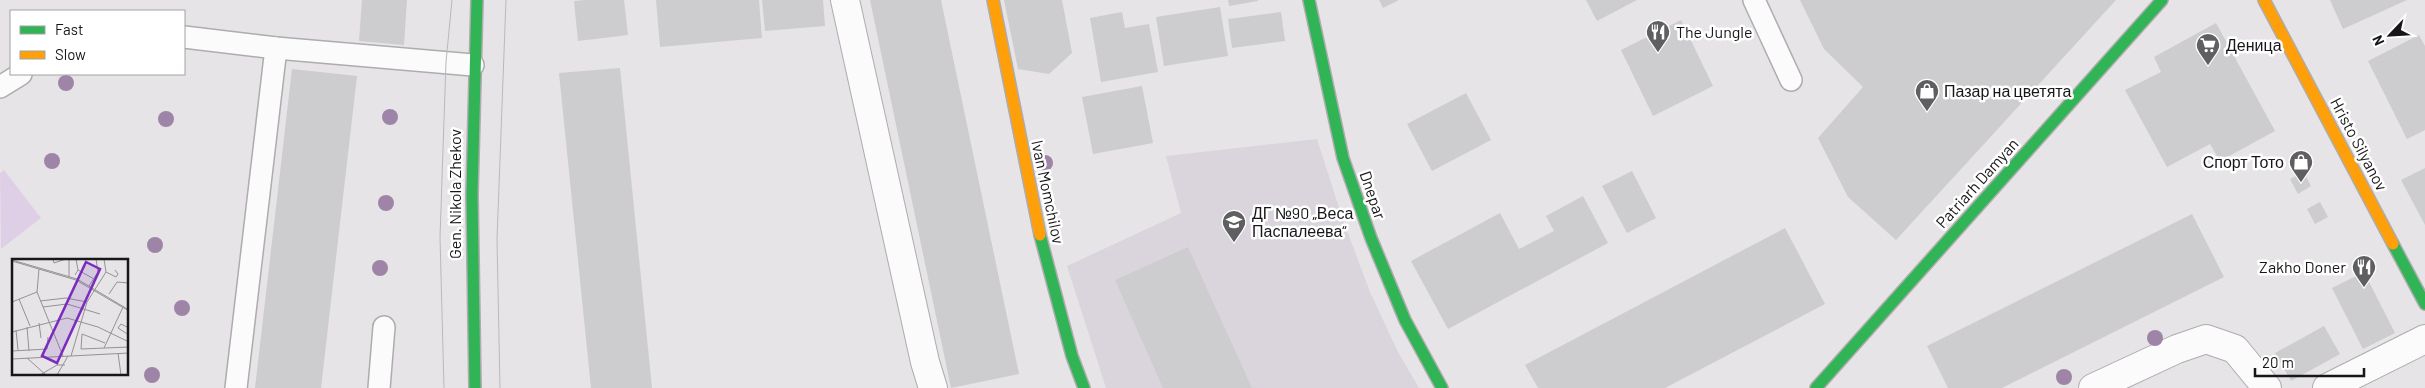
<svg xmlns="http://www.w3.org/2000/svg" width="2425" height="388" font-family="Barlow,sans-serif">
<rect width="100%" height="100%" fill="#e6e4e7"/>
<path fill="#dad5dc" d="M1317,139L1343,220L1370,292L1398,352L1419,388H1106L1067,266L1181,213L1166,156Z"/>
<path fill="#dfcfe6" d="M4,170L41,218L1,249L0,173Z"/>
<g fill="#cdccce">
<path d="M362,0H407L404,45L359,41Z"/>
<path d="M585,0H624L628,35L578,41L574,1Z"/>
<path d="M656,0H759L762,38L660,47Z"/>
<path d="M762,0H823L825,26L765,31Z"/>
<path d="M870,0H941L1019,374L951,388Z"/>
<path d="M1004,0H1062L1072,53L1049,74L1018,69Z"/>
<path d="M1228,0H1258V1L1229,6Z"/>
<path d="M1379,0H1399L1383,8Z"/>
<path d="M1586,0H1637L1597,21Z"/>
<path d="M1800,0H2116L1896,240L1848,197L1818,138L1863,87L1824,49Z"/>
<path d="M2330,0H2407L2343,29Z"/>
<path d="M1220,7L1228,56L1164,66L1156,17Z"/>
<path d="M1122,12L1125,28L1149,24L1158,72L1101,82L1090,18Z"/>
<path d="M1281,12L1285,41L1232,48L1228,19Z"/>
<path d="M1681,20L1713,86L1653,116L1621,50Z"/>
<path d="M2216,23L2275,131L2220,161L2210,144L2167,167L2125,90L2161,72L2154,57Z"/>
<path d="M2419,35L2425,46V130L2407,139L2368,61Z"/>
<path d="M620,68L652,388H591L559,73Z"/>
<path d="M292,69L357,76L321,388H255Z"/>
<path d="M1142,86L1153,143L1093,154L1082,97Z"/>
<path d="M1466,93L1491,140L1432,171L1407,124Z"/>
<path d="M2425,168V225L2401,180Z"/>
<path d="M1632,171L1656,218L1627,233L1602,186Z"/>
<path d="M2304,172L2311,186L2298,194L2290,179Z"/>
<path d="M1583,196L1608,243L1448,329L1411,261L1500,213L1519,249L1554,231L1546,216Z"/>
<path d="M2320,202L2328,217L2315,224L2307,209Z"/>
<path d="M2192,214L2224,277L2002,388H1948L1927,346Z"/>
<path d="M1785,228L1825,304L1665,388H1538L1525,365Z"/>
<path d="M1188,247L1252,388H1163L1115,280Z"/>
<path d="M2364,272L2395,333L2363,349L2332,288Z"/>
<path d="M2324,326L2340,354L2291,381L2275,353Z"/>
</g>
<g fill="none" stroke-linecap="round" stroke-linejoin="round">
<g stroke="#aeacae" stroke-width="24">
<g id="lane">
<path d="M1754,0L1791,80"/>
<path d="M184,37L276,48L473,65"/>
<path d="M0,87L21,74"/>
<path d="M236,388L276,48"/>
<path d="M379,388L384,327"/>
</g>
</g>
<g stroke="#aeacae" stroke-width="30">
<g id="street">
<path d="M845,0L925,362L933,388"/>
<path d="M2093,388L2177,349L2206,339L2235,349L2267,388"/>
<path d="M2327,388L2425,339"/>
</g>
</g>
<g stroke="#aeacae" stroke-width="14">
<g id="fast">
<path d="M1309,0L1343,158L1371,238L1405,320L1442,388"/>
<path d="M1040,235L1072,356L1084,388"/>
<path d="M2393,244L2425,304"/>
<path d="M475,388L472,194L477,0"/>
<path d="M1816,388L2162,0"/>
</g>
</g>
<g stroke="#aeacae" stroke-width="14">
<g id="slow">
<path d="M993,0L1040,235"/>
<path d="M2264,0L2393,244"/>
</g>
</g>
<use href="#lane" stroke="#fbfbfb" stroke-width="21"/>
<use href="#street" stroke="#fbfbfb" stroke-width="28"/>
<use href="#fast" stroke="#30b455" stroke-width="11"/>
<use href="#slow" stroke="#ff9f0a" stroke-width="11"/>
<g stroke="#bab9ba" stroke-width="1">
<path d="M444,388L440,237L446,62L452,0"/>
<path d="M500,388L497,239L506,0"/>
</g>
</g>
<g fill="#9e85a7">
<circle cx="66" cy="83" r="8"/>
<circle cx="390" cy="117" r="8"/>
<circle cx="166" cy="119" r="8"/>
<circle cx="52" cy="161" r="8"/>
<circle cx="1045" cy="163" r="8"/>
<circle cx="386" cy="203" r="8"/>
<circle cx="155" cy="245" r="8"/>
<circle cx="380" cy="268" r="8"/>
<circle cx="182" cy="308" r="8"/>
<circle cx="2155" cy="338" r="8"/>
<circle cx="152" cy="375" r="8"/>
<circle cx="2064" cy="377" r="8"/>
</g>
<defs>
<g id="restaurant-pin" transform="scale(1.25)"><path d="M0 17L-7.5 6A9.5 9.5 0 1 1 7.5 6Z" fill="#5f5e60" stroke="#fff"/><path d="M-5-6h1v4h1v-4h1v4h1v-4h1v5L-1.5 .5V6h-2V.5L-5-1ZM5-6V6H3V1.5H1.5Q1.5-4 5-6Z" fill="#fff"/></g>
<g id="supermarket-pin" transform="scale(1.25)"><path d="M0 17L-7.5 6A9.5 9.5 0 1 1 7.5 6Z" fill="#5f5e60" stroke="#fff"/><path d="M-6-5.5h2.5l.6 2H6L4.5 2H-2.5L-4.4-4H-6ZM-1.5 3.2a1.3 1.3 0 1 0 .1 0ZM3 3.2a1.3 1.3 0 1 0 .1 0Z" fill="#fff"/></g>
<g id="shop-pin" transform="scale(1.25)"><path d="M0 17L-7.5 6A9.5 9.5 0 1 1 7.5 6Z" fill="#5f5e60" stroke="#fff"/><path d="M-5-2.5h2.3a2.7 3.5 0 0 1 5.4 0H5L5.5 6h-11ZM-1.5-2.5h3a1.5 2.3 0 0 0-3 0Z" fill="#fff"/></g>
<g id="school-pin" transform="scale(1.25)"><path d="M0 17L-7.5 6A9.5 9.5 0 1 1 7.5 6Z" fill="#5f5e60" stroke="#fff"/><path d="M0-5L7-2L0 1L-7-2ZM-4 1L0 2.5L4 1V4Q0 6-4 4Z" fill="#fff"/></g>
</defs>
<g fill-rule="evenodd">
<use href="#restaurant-pin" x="1658" y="32"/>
<use href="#supermarket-pin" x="2208" y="45"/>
<use href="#shop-pin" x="1927" y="91"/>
<use href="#shop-pin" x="2301" y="162"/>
<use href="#school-pin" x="1234" y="222"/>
<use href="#restaurant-pin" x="2364" y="267"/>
</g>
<g text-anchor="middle" stroke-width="5" stroke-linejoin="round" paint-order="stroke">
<g font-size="16" fill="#171618" stroke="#fff" text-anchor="start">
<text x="1676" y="38">The Jungle</text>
<text x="2226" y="51">Деница</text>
<text x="1944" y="97">Пазар на цветята</text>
<text x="2284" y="168" text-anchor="end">Спорт Тото</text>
<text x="1252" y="219">ДГ №90 „Веса<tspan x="1252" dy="18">Паспалеева“</tspan></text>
<text x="2346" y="273" text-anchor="end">Zakho Doner</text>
</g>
<g font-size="16" fill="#171618" stroke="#fff">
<text transform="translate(2359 144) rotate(62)" y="6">Hristo Silyanov</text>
<text transform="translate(1977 183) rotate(-48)" y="6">Patriarh Damyan</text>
<text transform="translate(1048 192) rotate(78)" y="6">Ivan Momchilov</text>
<text transform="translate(455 194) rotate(-90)" y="6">Gen. Nikola Zhekov</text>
<text transform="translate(1373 195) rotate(71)" y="6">Dnepar</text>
</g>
</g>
<g transform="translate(12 259)">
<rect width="116" height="116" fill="#e6e4e7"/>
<path fill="none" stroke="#939294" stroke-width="1" d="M41,0L42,4L54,0M57,0V18M0,1L65,20L117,51M0,2L64,21L117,52M27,10L25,33L51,97M66,11L82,20M94,13L104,18L106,15L103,11M63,16L66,11L64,0M77,27L86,13L84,0M97,35L105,23L117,24M7,40L18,67M28,42L54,39L75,43M0,43L25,33M31,48L55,45L88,55M27,64L29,79M15,68L17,92M117,69L109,65L106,69L117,76M4,71L6,91M0,73L55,59L86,68L117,83M70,75L69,90L117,88M70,75L93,84M92,89L111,48M0,92L35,90L36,78M106,94L109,116M59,97L75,43L94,13L92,0M15,99L34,116M0,100L117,94M28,116L45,106H53M45,116L56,97"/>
<path fill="#7b2cbf" fill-opacity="0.15" stroke="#7b2cbf" stroke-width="2.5" d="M74,3L88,10L45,104L30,97Z"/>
<rect width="116" height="116" fill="none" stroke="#171618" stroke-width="2.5"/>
</g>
<rect x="10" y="10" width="175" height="65" fill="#ffffff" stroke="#a2a2a3"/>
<rect x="20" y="26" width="25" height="8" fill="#30b455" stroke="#a2a2a3"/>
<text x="55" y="35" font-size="15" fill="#171618">Fast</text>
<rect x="20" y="51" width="25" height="8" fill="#ff9f0a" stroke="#a2a2a3"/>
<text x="55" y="60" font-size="15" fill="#171618">Slow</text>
<g transform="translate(2390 35) rotate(245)" stroke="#ffffff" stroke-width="4" paint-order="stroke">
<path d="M0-4L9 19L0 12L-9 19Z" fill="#171618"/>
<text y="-8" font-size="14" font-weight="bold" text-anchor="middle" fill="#171618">N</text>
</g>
<path d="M2255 368v8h109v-8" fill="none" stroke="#171618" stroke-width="2.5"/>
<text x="2262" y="368" font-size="15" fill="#171618" stroke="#ffffff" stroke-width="4" paint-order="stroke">20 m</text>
</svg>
